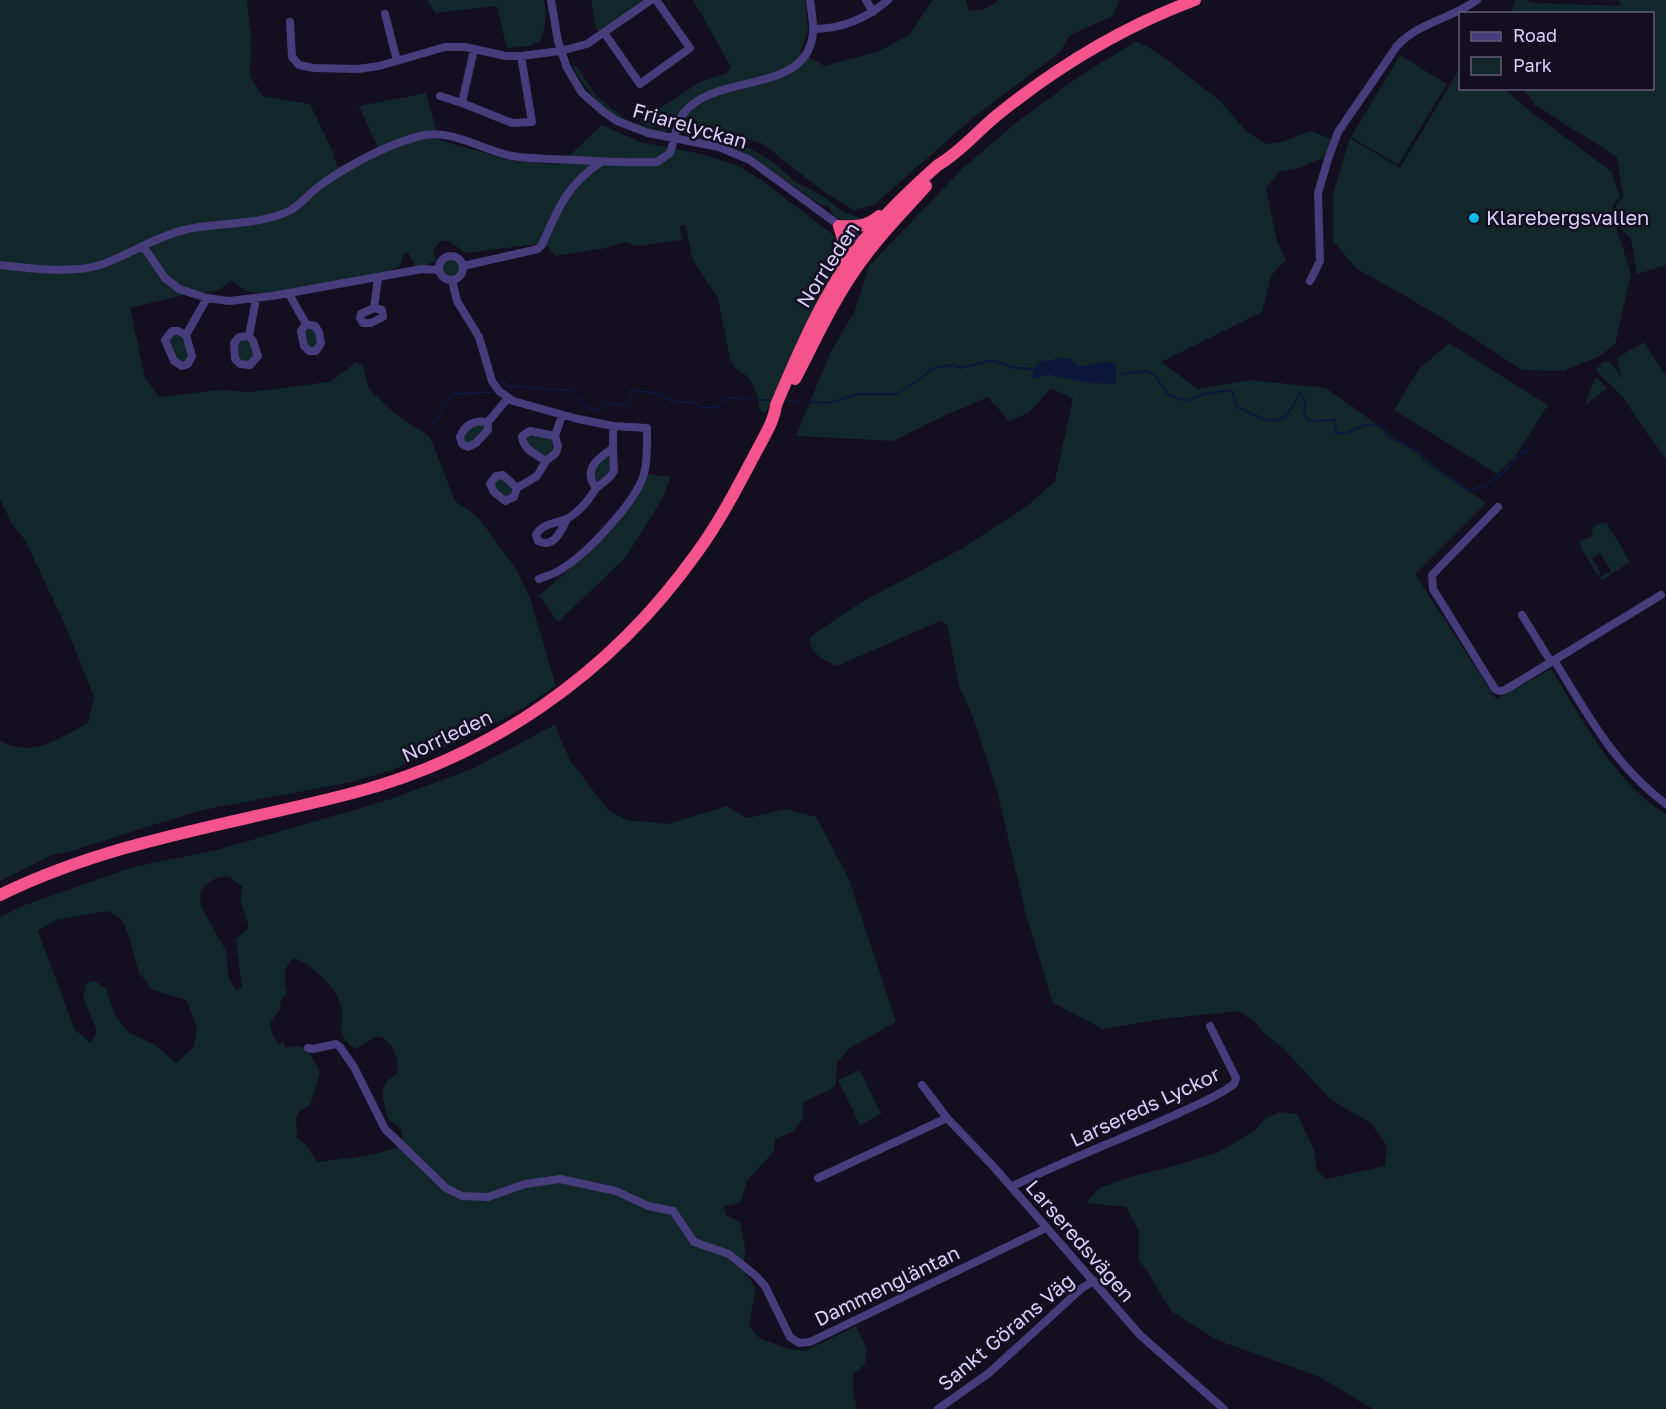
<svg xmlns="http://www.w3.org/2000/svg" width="1666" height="1409" font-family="'Golos Text',sans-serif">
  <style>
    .green { fill: #122729; fill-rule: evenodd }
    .water { fill: #0c173b }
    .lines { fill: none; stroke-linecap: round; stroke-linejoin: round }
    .stream { stroke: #0c173b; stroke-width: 2 }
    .minor { stroke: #473c7c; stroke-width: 8 }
    .highway { stroke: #f4538c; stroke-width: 12 }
    .poi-dot { fill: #0fb8e9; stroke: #130e20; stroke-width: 2 }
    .labels { text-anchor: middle; stroke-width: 5; stroke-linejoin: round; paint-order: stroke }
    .street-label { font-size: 20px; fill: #dbd0fc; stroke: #130e20 }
    .poi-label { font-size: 20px; fill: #dbd0fc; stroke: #130e20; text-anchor: start }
  </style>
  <rect width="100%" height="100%" fill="#130e20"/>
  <path class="green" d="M 0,0 L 247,0 L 251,34 L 250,76 L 262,96 L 310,104 L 333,152 L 337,167 L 379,150 L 359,106 L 426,93 L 439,140 L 514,161 L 559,165 L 602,125 L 640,142 L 701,154 L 737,165 L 760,179 L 832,234 L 843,247 L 844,260 L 798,342 L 765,414 L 759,410 L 759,400 L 753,385 L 746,375 L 735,368 L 730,359 L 718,298 L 693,260 L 685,225 L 680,226 L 682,240 L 637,246 L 625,242 L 605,248 L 555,256 L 545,243 L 466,253 L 449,241 L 440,241 L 433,251 L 436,261 C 429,263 423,267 415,267 L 408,252 L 403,255 L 400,266 L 386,272 L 270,295 L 245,291 L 231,280 L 219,290 L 183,295 L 130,308 L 145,378 L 159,397 L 220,390 L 250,392 L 330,382 L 356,362 L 363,366 L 369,389 L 393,412 L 430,437 L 455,501 L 477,516 L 516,569 L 530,598 L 556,686 L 518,711 L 477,733 L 392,770 L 352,782 L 207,809 L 156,824 L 72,851 L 52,855 L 0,881 L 0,741 C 35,758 57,739 88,723 L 94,697 L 67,629 L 26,542 L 11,522 L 0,499 Z
    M 427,0 L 544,0 C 547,15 546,27 540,41 L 530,46 L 507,48 L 497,6 L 435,13 Z
    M 591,0 L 648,0 L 601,33 L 596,29 Z
    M 693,0 L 805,0 L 808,31 L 800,51 L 824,66 L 877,52 L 909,35 L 933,0 L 966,0 L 969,10 C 978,12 992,7 998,0 L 1119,0 L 1113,16 L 1070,35 L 1059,53 L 975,116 L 874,205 L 854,210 L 824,192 L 763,144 L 721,131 L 662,121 L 655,128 L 641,123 L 641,118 L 667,104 L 700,82 L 727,73 L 731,67 Z
    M 1515,0 L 1524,0 L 1535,3 L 1621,6 L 1619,0 L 1666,0 L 1666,265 L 1637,274 L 1631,238 L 1622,230 L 1616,205 L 1623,197 L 1617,157 L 1535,105 L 1525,91 L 1521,89 L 1652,88 L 1652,14 L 1511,13 Z
    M 1136,41 L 1157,52 L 1219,100 L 1247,132 L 1267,144 L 1281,142 L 1311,131 L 1331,139 L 1323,158 L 1299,168 L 1279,172 L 1266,188 L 1277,241 L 1286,260 L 1271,276 L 1262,312 L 1161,362 L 1198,389 L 1249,380 L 1326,388 L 1486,503 L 1415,574 L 1496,699 L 1551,669 C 1582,718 1615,784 1666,814 L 1666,1409 L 1373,1409 L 1320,1377 L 1217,1340 L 1172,1312 L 1147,1271 L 1139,1261 L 1139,1231 L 1126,1207 L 1086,1203 L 1099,1188 L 1130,1177 L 1174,1166 L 1219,1152 L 1255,1130 L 1266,1118 L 1280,1112 L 1297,1114 L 1314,1150 L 1317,1170 L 1326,1179 L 1385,1166 L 1387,1146 L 1372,1124 L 1330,1099 L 1283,1048 L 1262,1032 L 1255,1022 L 1239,1011 L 1170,1018 L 1103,1029 L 1053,1003 L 1025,911 L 997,790 L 973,717 L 959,686 L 947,625 L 940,621 L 837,666 C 823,660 809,653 810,637 L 858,604 L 961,549 L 1027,506 L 1055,481 L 1073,399 L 1051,388 L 1030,412 L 1009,421 L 988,397 L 937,419 L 893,441 L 796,436 L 831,351 L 854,313 L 869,266 L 964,167 L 1017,122 L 1077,78 Z
    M 1400,55 L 1447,84 L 1398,165 L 1351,137 Z
    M 576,65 L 597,97 L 627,120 L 658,130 L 672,125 L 671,129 C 663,134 656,131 648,129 C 612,122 589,96 572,66 Z
    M 1460,68 L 1460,88 L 1504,89 L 1535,115 L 1611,171 L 1620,196 L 1613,205 L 1617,230 L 1631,274 L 1615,344 L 1598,357 L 1563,371 L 1522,370 L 1436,314 L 1356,268 L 1333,241 L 1333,193 L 1350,138 L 1400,168 Z
    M 681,127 L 747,147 L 773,162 L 794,181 L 824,197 L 843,212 L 867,220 L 865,222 C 849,221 834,222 828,206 L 821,205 L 807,196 L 750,155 L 723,144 L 685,135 L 680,128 Z
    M442 268a9 9 0 1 1 18 0a9 9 0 1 1-18 0Z
    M 308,326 L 315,328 L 319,342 L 316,348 L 307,348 L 303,334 Z
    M 173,333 L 186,338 L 190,358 L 183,364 L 179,362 L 167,339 Z
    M 248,338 L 256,351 L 252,362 L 239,362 L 235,345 L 238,340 Z
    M 1644,342 L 1666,376 L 1666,459 L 1631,410 C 1627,396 1605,383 1596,369 L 1604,361 L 1610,362 L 1622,378 L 1617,358 Z
    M 1449,343 L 1548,405 L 1514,458 L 1497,474 L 1394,410 L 1419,369 Z
    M 1597,377 L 1607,389 L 1585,405 L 1595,378 Z
    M 481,423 L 487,426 L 480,437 L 467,445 L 462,439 L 468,428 Z
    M 525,434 L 554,437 L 556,448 L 547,459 L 525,445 Z
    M 611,452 L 613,471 L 600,482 L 597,482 L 592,473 L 594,467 Z
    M 647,474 L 671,477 L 662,499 L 626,557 L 558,622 L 539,596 C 575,564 631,519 647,474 Z
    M 503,478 L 514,489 L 508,499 L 496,492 L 493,481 Z
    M 1602,522 L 1607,523 L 1630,562 L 1602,580 L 1599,578 L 1611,571 L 1600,553 L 1592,558 L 1601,574 L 1598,576 L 1579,544 L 1582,540 L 1592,536 L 1593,527 Z
    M 556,724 L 557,732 L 570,760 L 608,810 L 627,820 L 668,824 L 727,806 L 746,818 L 786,809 L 816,817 L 849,879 L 896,1022 L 850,1048 L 837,1063 L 836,1086 C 825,1094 814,1095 803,1103 L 803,1119 L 794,1131 L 775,1139 L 774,1151 L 747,1181 L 741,1201 L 733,1205 L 723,1206 L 726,1215 L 740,1222 L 745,1247 L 744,1271 L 756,1288 L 749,1325 L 759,1338 L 789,1349 L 805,1351 L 856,1326 L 867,1349 L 865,1364 L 853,1375 L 853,1393 L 857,1409 L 0,1409 L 0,917 L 22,906 L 133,867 L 216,850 L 385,801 L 474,768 ZM 228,876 L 243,887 L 240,899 L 249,927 L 236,939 L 242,987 L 236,990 L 229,979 L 226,951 L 201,906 L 200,892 C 208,881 215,877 228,876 ZM 108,911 L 121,919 L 129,936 L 139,973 L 153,990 L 186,1000 L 197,1026 L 194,1047 L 176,1063 L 154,1044 L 129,1033 L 115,1015 L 106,989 L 96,981 L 87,982 L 83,997 L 97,1031 L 91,1043 L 75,1030 L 38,931 L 56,920 ZM 294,958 C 310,963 335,986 340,1003 C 347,1021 332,1033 355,1049 L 378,1036 C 394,1042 398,1057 398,1072 L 387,1081 L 383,1090 L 383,1100 L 388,1119 L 401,1129 L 403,1144 C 377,1157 346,1158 317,1162 L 305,1143 L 297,1138 L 296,1118 L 299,1112 L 310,1105 L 320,1073 L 310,1053 L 300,1046 L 286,1048 L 283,1041 L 279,1044 L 273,1036 L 270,1023 L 281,1007 L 280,1001 L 287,994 C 285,980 281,968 294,958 Z
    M 860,1070 L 881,1114 L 860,1125 L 838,1080 Z"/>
  <path class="water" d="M 1061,358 L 1071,359 L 1075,364 L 1084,367 C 1096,363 1104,358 1116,364 L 1116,384 L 1089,383 L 1049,375 L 1031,379 L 1038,362 Z"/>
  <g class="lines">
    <path class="stream" d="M 1123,374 L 1144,371 L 1155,375 L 1168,395 L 1186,401 L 1204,394 L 1232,390 L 1237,407 C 1269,422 1283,433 1300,392 L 1305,400 L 1304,415 L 1310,421 L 1335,420 L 1336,433 L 1346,433 L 1365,425 L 1384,426 L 1386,435 L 1421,453 L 1424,461 L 1468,490 L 1487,486 L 1493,479 L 1501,475 L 1522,452 L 1532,449
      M 501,381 L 511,388 L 519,386 L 551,390 L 571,389 L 588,408 L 598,410 L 604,404 L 627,405 L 632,390 L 655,393 L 675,402 L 696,403 L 703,408 L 717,407 L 728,397 L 749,399
      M 759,400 L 773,400
      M 789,401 L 799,402
      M 809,402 L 829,403 L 859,394 L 896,394 L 916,382 L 933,368 L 952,365 L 962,368 L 992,360 L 1015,368 L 1036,369
      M 432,427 L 452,394 L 491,392"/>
    <path class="minor" d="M 551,0 L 558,41 L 567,68 L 582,93 L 604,112 L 617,121 L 648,133 L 719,147 L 750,160 L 866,245
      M 866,0 L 873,12
      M 385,14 L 397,61
      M 290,22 L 292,57 L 299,65 L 314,68 L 358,69 L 379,66 L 445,47 L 465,47 L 506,56 L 521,56 L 560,51 L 587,44 L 651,0
      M 813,29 C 842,29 866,19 888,0
      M 605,34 L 640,84 L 690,48 L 656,0
      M 474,49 L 462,103 L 512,123 L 532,122 L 521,56
      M 440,96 L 462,103
      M 143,246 L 165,278 L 179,289 L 207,298 L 229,301 L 272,296 L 422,269 L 439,270
      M439 268a12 12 0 1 1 24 0a12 12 0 1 1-24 0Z
      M 0,265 C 30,268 71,274 100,265 C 128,256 154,237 184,230 C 217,222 260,226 291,210 C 303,203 311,191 322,184 C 349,165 388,144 420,136 C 452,128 481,150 512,156 C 539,160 566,159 593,161 C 615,162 636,163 657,162 L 670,153 C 675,140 675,125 683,114 C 715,71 807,96 813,33 C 814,22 811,10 810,0
      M 463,266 L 538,249 L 542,245 C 558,208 567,185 601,162
      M 452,280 L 457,301 L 479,337 L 492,381 L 499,391 L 513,401 L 578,419 L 613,426 L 647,428 C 647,443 648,459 644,474 C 636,502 586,555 560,570 C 554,574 546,576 539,579
      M 1310,281 L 1320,261 L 1318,193 L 1329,156 L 1338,132 L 1397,46 C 1419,22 1451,19 1477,0
      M 289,294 L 306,324 L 301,331 L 304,346 L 309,351 L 316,351 L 321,343 L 319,332 L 315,326 L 306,324
      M 374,308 L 382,310 L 383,317 L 371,323 L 363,323 L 360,318 L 361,314 L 374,308 L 378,278
      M 186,335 L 178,331 L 172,331 L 165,340 L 174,361 L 182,366 L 188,364 L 192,356 L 186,335 L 207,298
      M 249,336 L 253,341 L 258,356 L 250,365 L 240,364 L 235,359 L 234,343 L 239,337 L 249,336 L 256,299
      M 488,422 L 488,430 L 476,443 L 468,447 L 462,444 L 460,437 C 465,424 475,420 488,422 L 508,398
      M 546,461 C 536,454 523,450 522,436 L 530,431 L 555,436
      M 517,488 L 514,497 L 505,501 L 494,492 L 490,484 L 496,476 L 503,475 L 517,488 L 537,476 L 546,461 L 556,453 L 558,446 L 555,436 L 562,415
      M 596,488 L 609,478 L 614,471 L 613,448
      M 1498,507 L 1432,575 L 1433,589 L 1495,689 C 1501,693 1504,690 1510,687 L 1661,595
      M 567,519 C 561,531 554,549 538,541 L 536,535 C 542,522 559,524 570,517 C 582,509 589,500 596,488 C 582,470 598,458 613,448 L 613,426
      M 1522,615 L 1551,662
      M 1554,660 C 1588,715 1614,765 1666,804
      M 308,1048 L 313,1049 L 336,1044 L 340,1047 L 354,1067 L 385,1129 L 446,1188 L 462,1196 L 488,1197 L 525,1184 L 560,1179 L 616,1191 L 648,1206 L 673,1211 L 694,1242 L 729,1254 L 756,1276 L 765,1286 L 790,1337 L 799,1343 L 810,1342 L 1046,1228
      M 922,1085 L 947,1118 L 993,1166 L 1140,1335 L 1224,1409
      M 818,1178 L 947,1118
      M 1011,1187 C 1065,1160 1122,1139 1177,1114 C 1196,1105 1217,1097 1234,1084 L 1236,1078 L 1210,1026
      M 938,1409 L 989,1373 L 1082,1288 L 1094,1281"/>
    <path class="highway" d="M 847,264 L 847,252 L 839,226 C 856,227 866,227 879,216
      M 795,379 C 816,339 835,296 863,259 C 881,233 905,210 926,186
      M 0,895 C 113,840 229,825 349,794 C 490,758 611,673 696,554 C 719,523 737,488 755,454 C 763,438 774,422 776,405 C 800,349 824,292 861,244 C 883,215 911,189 938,165 C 961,152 980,128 1001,112 C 1060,65 1125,26 1195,0"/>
  </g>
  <circle class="poi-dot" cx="1474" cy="218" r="6"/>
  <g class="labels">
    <g class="street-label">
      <text transform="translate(690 126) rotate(16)" y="7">Friarelyckan</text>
      <text transform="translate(828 265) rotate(-57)" y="7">Norrleden</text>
      <text transform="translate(447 736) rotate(-25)" y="7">Norrleden</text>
      <text transform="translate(1145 1107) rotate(-25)" y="7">Larsereds Lyckor</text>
      <text transform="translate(1080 1241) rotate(49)" y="7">Larseredsvägen</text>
      <text transform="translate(887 1286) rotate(-26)" y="7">Dammengläntan</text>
      <text transform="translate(1006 1332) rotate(-40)" y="7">Sankt Görans Väg</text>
    </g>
    <g class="poi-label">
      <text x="1486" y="225">Klarebergsvallen</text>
    </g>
  </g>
  <rect x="1459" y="12" width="195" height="78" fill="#130e20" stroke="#635c78" stroke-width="1.5"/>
  <rect x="1471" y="32" width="30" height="9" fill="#473c7c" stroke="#635c78" stroke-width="1.5"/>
  <text x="1513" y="42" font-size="18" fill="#dbd0fc">Road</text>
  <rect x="1471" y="57" width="30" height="18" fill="#122729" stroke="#635c78" stroke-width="1.5"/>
  <text x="1513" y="72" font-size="18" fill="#dbd0fc">Park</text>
</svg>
